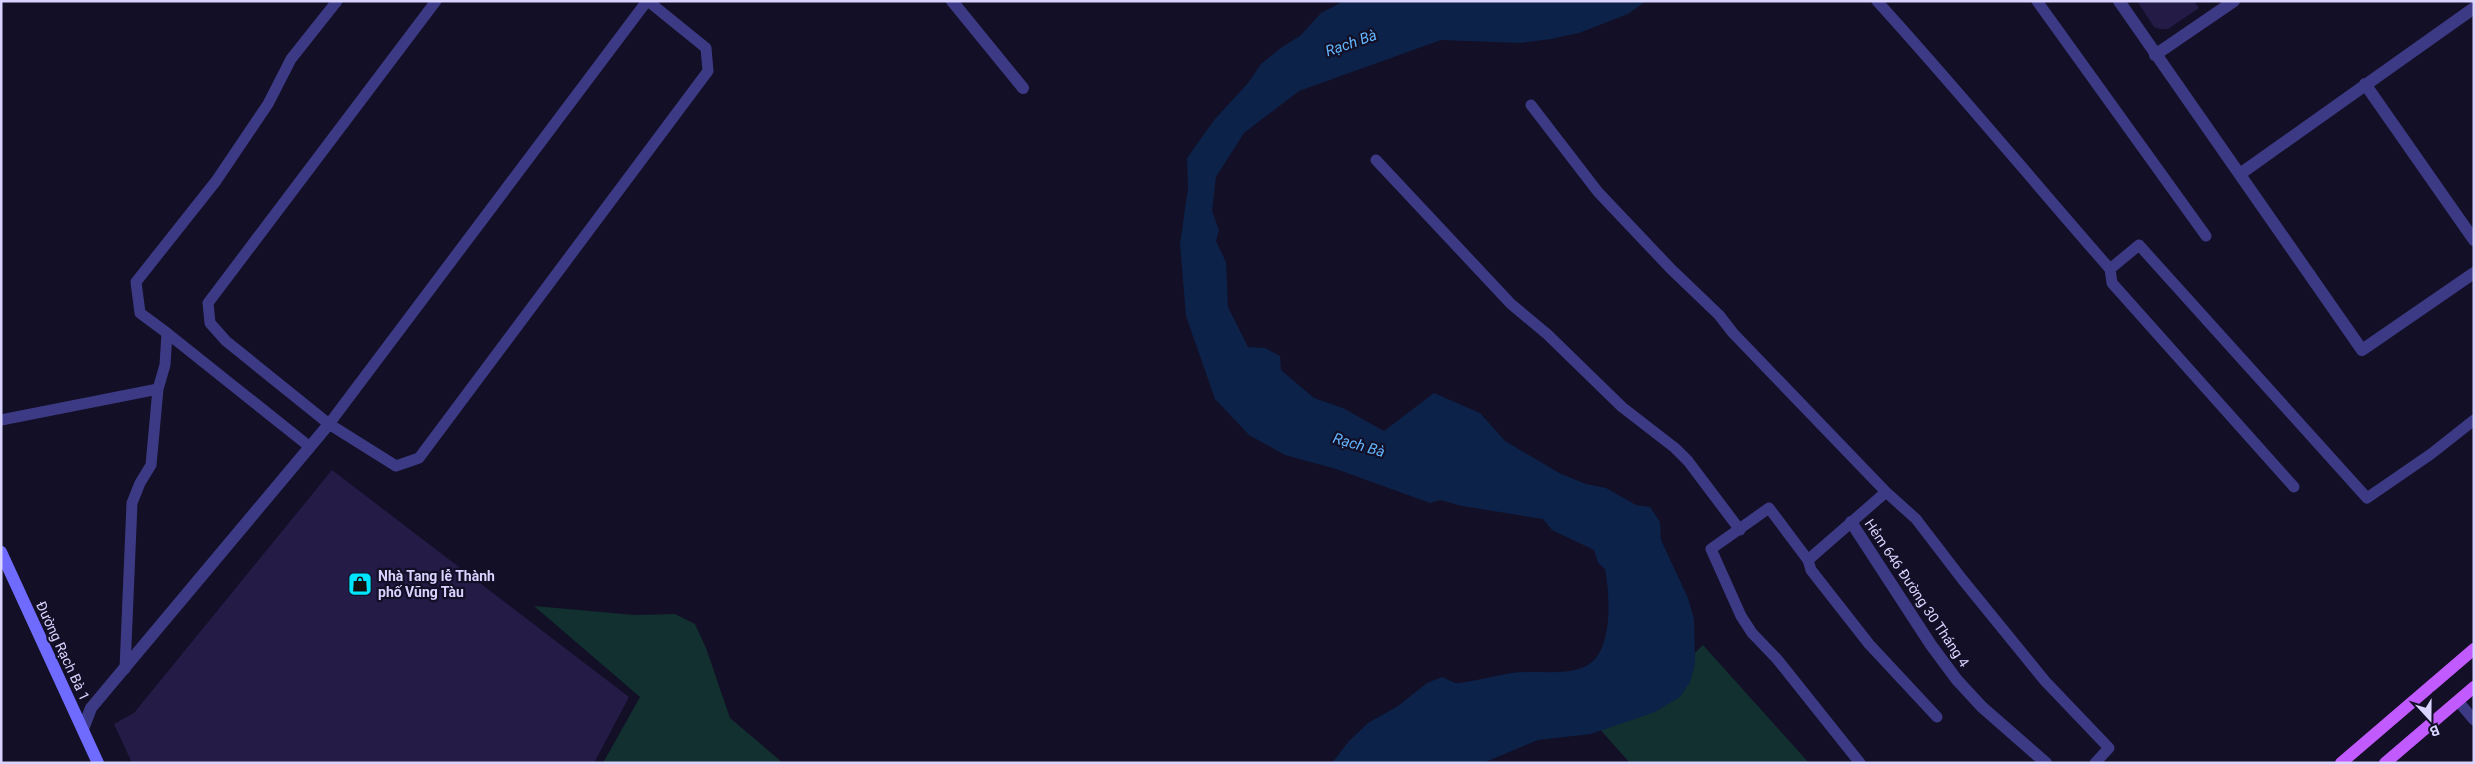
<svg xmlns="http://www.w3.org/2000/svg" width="2475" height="764" font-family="Roboto,sans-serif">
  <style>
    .green { fill: #12302f }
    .water { fill: #0c2248 }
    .building { fill: #241b47 }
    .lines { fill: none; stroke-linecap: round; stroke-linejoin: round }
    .lane { stroke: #3d3a85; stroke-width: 11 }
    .street { stroke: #3d3a85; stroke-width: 12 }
    .secondary { stroke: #6f6bff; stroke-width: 12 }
    .primary { stroke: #c25bff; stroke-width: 12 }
    .labels { text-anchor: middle; stroke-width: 4.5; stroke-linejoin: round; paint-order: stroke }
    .poi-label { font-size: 14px; font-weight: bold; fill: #d9d4ff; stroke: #130f26; text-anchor: start }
    .street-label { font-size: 14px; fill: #d9d4ff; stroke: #130f26 }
    .water-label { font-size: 15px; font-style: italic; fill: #62b6ff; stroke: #130f26 }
  </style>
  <rect width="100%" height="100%" fill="#130f26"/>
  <path class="green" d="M 534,606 L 635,615 L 675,614 L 695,624 L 706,648 L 730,718 L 783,763 L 603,763 L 640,697 Z
    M 1703,645 L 1809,763 L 1630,763 L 1589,717 L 1671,676 Z"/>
  <path class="water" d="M 1646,1 L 1628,14 L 1579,33 L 1551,39 L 1520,43 L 1441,40 L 1299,91 L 1244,133 L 1216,177 L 1212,211 L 1219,230 L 1216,241 L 1226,262 L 1228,307 L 1248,347 L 1265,348 L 1280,356 L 1281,370 L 1314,398 L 1343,408 L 1384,431 L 1434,393 L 1480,413 L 1505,441 L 1561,474 L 1586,484 L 1606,488 L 1636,505 L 1650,507 L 1660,522 L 1661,540 L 1688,598 L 1694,619 L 1695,664 L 1690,682 L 1680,697 L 1655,712 L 1591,734 L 1538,740 L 1483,763 L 1332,763 L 1349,741 L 1368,723 L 1398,706 L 1427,683 L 1442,677 C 1447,679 1452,682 1456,683 C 1460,684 1504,674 1512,673 C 1536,670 1562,676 1584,667 C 1614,655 1610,595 1605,569 L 1598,563 L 1594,550 L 1552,530 L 1543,519 L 1462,506 L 1440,500 L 1430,503 L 1336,469 L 1285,455 L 1249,435 L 1215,399 L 1186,316 L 1180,244 L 1188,188 L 1187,158 L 1215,119 L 1248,83 L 1261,64 L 1282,47 L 1300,36 L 1321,13 L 1342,2 Z"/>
  <path class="building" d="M 2137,1 L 2194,1 L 2199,8 L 2168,29 L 2160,29 L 2154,27 Z
    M 332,470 L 629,697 L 594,763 L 132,763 L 114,724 L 134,713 Z"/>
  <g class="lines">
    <path class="lane" d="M 436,1 L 208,303 L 210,323 L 226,341 L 329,424 L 396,466 L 419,458 L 708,71 L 706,48 L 648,1
      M 1877,1 C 1957,89 2032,180 2110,269
      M 2037,1 L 2206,236
      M 1531,105 L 1598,192 L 1671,269 L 1719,315 L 1733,333 L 1886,492 L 1916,519 L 1962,579 L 2045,681 L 2109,748 L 2095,763
      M 1376,160 L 1511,304 L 1547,334 L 1622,407 L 1675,448 L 1688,461 L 1740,530
      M 167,333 L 310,447
      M 1,420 L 158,389
      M 329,424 L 647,1
      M 2294,487 L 2112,283 L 2110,269 L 2139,245 L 2367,498 L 2431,454 L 2474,420
      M 1808,560 L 1886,492
      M 125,669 L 132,503 L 140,483 L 151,465 L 158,389 L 165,365 L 167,333 L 140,313 L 136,282 L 216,181 L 268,104 L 291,59 L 337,1
      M 2458,701 L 2474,720
      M 1860,763 L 1777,659 L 1752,633 L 1741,616 L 1711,549 L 1769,508 L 1808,560 L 1811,570 L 1869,644 L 1937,717"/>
    <path class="street" d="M 952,1 L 1023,88
      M 2119,1 L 2362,350 L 2474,273
      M 2155,55 L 2234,1
      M 2365,84 L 2474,240
      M 2240,174 L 2474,8
      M 1851,522 L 1931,645 L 1957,680 L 1982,707 L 2046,763
      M 83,729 L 91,708 L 329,424"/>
    <path class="secondary" d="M 1,552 L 98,763"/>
    <path class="primary" d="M 2341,763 L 2474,649
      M 2385,763 L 2474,687"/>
  </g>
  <defs>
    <g id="shop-square" transform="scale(1.25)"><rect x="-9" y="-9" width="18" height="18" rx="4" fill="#00e5ff" stroke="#130f26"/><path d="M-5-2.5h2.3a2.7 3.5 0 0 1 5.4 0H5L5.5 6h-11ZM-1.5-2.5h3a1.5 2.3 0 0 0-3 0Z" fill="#111"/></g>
  </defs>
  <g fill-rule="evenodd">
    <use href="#shop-square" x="360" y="584"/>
  </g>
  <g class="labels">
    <g class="poi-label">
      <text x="378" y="581">Nhà Tang lễ Thành<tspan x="378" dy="16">phố Vũng Tàu</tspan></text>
    </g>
    <g class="street-label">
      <text transform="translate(1917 593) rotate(56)" y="5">Hẻm 646 Đường 30 Tháng 4</text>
      <text transform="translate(63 651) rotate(65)" y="5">Đường Rạch Bà 1</text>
    </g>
    <g class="water-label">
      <text transform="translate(1351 43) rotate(-19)" y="5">Rạch Bà</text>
      <text transform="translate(1359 445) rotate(16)" y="5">Rạch Bà</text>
    </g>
  </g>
  <rect width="2475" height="764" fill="none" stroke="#d9d4ff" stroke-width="5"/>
  <g transform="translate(2430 719) rotate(159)" stroke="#130f26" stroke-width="4" paint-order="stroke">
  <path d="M0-4L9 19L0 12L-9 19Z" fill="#d9d4ff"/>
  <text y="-8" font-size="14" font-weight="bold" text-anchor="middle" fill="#d9d4ff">B</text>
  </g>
</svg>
